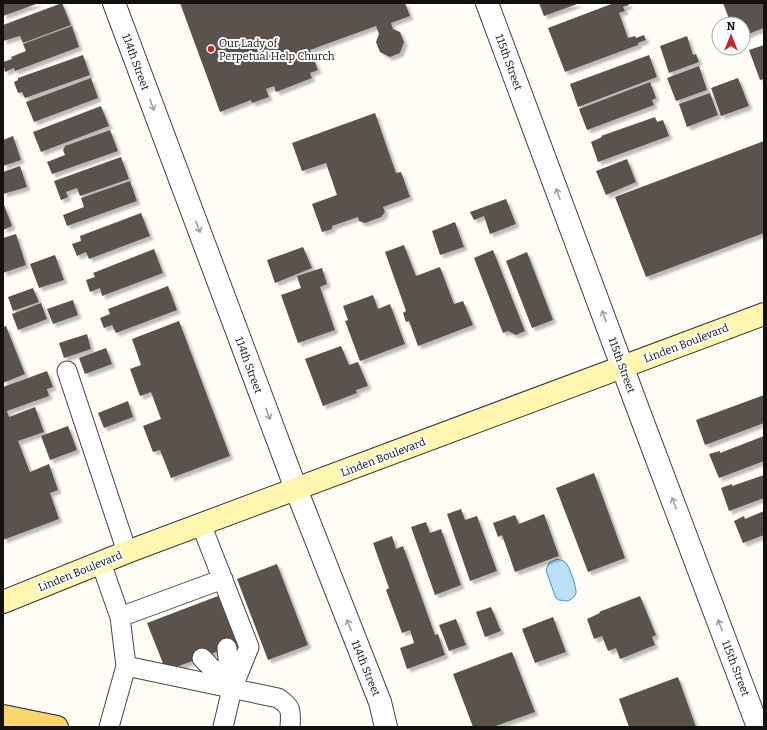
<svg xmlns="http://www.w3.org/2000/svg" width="767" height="730" font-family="Bitter,serif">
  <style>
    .water { fill: #b9e0f7; stroke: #3f96cf }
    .building { fill: #5a524d; filter: url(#shadow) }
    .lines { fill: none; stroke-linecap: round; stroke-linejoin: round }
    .lane-casing { stroke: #444; stroke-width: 21 }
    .street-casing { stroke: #444; stroke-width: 24 }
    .secondary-casing { stroke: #333; stroke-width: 24 }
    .primary-casing { stroke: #222; stroke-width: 24 }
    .lane { stroke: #fff; stroke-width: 19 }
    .street { stroke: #fff; stroke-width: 22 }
    .secondary { stroke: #fff6b0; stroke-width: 22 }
    .primary { stroke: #f9d66b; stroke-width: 22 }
    .oneway { stroke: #a0a0a0 }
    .poi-dot { fill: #c4262e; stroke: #fff; stroke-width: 1.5 }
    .labels { text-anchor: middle; stroke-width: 4; stroke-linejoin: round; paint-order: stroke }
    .poi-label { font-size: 11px; fill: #111; stroke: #fff; text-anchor: start }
    .street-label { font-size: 11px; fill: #111; stroke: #fff }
  </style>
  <defs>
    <filter id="shadow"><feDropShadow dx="3.5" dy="3.5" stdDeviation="1" flood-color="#0004"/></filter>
  </defs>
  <rect width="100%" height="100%" fill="#fffdf5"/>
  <path class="water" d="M 557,559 C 560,560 563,560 566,563 C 569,566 577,588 576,593 C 575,597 571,600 567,601 L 559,600 L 556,598 L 554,593 L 546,570 L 549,563 Z"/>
  <path class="building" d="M 3,3 L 39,3 L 3,16 Z
    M 62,3 L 71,25 L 23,43 L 20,36 L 3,41 L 3,25 Z
    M 180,3 L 405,3 L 410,16 L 391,23 L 393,29 L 400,32 L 404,42 L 400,53 L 390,57 L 380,52 L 376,42 L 379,34 L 376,26 L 310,50 L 318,70 L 310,73 L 312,78 L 276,92 L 274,86 L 266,89 L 269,97 L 252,103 L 251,100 L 220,112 Z
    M 539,3 L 580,3 L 544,16 Z
    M 614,3 L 628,3 L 629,5 L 623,7 L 625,11 L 619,13 L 628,38 L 635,36 L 636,38 L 644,35 L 646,40 L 638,43 L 638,45 L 565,72 L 548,28 Z
    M 723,3 L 764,3 L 764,28 L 743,36 L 743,24 L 731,24 Z
    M 72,26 L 79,47 L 15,71 L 14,68 L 5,72 L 3,62 L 12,59 L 11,57 L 26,51 L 23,44 Z
    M 687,36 L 693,55 L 696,54 L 699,62 L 669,73 L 660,46 Z
    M 764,45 L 764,79 L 760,80 L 749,50 Z
    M 83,55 L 90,75 L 25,98 L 22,92 L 18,93 L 14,82 L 18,80 L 18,78 Z
    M 649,55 L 657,77 L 578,107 L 570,84 Z
    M 699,66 L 707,90 L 676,101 L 667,78 Z
    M 91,78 L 98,98 L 34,122 L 26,102 Z
    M 738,78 L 749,106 L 721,116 L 711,88 Z
    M 650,82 L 656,98 L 652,100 L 654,105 L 587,130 L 579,109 Z
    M 710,93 L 718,115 L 687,127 L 679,104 Z
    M 101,106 L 109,126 L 41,152 L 33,132 Z
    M 375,113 L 396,173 L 401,172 L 410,197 L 383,207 L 385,212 L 381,217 L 365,223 L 359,221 L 358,217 L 332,226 L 332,229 L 322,232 L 312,204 L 337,195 L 326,163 L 302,171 L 292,143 Z
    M 655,117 L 657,122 L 663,120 L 669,136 L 598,162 L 591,142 L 602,137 L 601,136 Z
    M 110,130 L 118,151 L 52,174 L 47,162 L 65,155 L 63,150 L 65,146 Z
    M 13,136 L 21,160 L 3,166 L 3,140 Z
    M 764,141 L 764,233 L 646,277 L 615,197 Z
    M 121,157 L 129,179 L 80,196 L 77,188 L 66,192 L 68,197 L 61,200 L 54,181 Z
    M 627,159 L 636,182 L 606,195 L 596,171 Z
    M 20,166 L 27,187 L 3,194 L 3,172 Z
    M 130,181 L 137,201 L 67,226 L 63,215 L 84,207 L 81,198 Z
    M 506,199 L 516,224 L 490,234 L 484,216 L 474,220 L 470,212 Z
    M 3,202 L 12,226 L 3,230 Z
    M 141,213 L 150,236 L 89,259 L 86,252 L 77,256 L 72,244 L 81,241 L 80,236 Z
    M 455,222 L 464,247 L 440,255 L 432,231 Z
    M 16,234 L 26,265 L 3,273 L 3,238 Z
    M 404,245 L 416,276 L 440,267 L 454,304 L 463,301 L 473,325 L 418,346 L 409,321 L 406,322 L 403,313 L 406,311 L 385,252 Z
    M 303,247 L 312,268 L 275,283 L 267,260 Z
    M 154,249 L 163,273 L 102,296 L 100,288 L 90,292 L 86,280 L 95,277 L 93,273 Z
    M 493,250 L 525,331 L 516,335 L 508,331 L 503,333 L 474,258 Z
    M 527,252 L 553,320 L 532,328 L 506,261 Z
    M 55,255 L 64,280 L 39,288 L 30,264 Z
    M 322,268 L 327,284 L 320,287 L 335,330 L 298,343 L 281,295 L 301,288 L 297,276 Z
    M 168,286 L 177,310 L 116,333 L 112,325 L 104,328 L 100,318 L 110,314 L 108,309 Z
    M 33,288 L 39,302 L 13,311 L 8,297 Z
    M 373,295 L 378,309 L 390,304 L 405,344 L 360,361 L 345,321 L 348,320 L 343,306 Z
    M 73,300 L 78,315 L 53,324 L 47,309 Z
    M 41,303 L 47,319 L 18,330 L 12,314 Z
    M 179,321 L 230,456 L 171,478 L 160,450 L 153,452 L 143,426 L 161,419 L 151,392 L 140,396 L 130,369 L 141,365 L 132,339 Z
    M 6,326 L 25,374 L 3,383 L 3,327 Z
    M 87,334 L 91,349 L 64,358 L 59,343 Z
    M 341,346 L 349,365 L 358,362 L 368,386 L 356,390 L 357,393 L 323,406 L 305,359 Z
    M 106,348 L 112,364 L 85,374 L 79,358 Z
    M 47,371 L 53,387 L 47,389 L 49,396 L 7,411 L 9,417 L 35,407 L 44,432 L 18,441 L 30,472 L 49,464 L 58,490 L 50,493 L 59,519 L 3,540 L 3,387 Z
    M 764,395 L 764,423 L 705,445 L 696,420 Z
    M 128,401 L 133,417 L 104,428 L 98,413 Z
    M 68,426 L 77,450 L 50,460 L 41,436 Z
    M 764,436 L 764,461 L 719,478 L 709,454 L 720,451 L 720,453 Z
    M 594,473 L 625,558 L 588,572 L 556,488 Z
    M 764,475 L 764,498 L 729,511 L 721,488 L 732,484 L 732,486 Z
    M 461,509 L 465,520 L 477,516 L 497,571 L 470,581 L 447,514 Z
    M 764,511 L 764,535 L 743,543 L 734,521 L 744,516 L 745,519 Z
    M 544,514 L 559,556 L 515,572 L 502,535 L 498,537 L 493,523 L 515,515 L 519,524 Z
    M 426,522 L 430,533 L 441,529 L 461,585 L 435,595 L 411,527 Z
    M 392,536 L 396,549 L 403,546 L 435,635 L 438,634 L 445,655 L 407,669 L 400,648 L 414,643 L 410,630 L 402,633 L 386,590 L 389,588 L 373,543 Z
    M 277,564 L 308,645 L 268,660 L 237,579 Z
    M 218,596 L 237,644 L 166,671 L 147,623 Z
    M 640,596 L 656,635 L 652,637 L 655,645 L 620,659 L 616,648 L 608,651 L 602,636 L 594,639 L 587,619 L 600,613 L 599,612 Z
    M 491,607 L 501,631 L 485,637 L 476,612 Z
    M 553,617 L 566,652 L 535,663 L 522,629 Z
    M 456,619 L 466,645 L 449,651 L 439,625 Z
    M 512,652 L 535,712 L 493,727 L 473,727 L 453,674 Z
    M 678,677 L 696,727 L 629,727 L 619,699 Z"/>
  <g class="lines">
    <g class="lane-casing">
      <path id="lane" d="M 67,371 L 127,552
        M 201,524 L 249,647 L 232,689 L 223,727
        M 101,563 L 120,617 L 126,666
        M 120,617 L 223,579
        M 227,648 L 231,687
        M 202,658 L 232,689
        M 109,727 L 126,666 L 278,698 C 292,707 291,711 290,727"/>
    </g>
    <g class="street-casing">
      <path id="street" d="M 114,3 L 296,489 L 380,702 L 386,727
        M 487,3 L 638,409 L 758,727"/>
    </g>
    <g class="secondary-casing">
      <path id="secondary" d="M 3,602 L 127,552 L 764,314"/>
    </g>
    <g class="primary-casing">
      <path id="primary" d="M 3,716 L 57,727"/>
    </g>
    <use href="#lane" class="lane"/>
    <use href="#street" class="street"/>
    <use href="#secondary" class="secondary"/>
    <use href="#primary" class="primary"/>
  </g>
  <defs><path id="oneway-shaft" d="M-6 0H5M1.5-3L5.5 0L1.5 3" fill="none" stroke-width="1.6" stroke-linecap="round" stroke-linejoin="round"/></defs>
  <g class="oneway">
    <use href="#oneway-shaft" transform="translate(152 105) rotate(70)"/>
    <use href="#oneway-shaft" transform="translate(558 194) rotate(-110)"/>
    <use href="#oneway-shaft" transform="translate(198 227) rotate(70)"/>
    <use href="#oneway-shaft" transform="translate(604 316) rotate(-110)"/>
    <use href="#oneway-shaft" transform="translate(268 414) rotate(70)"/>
    <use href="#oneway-shaft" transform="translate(674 503) rotate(-111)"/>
    <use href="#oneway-shaft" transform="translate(349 625) rotate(-112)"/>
    <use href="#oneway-shaft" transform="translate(720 625) rotate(-111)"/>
  </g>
  <circle class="poi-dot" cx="211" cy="49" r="4"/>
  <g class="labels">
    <g class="poi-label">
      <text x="219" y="47">Our Lady of<tspan x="219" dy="13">Perpetual Help Church</tspan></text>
    </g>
    <g class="street-label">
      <text transform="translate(136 62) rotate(70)" y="4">114th Street</text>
      <text transform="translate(509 62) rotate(70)" y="4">115th Street</text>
      <text transform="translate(686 343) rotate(-21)" y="4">Linden Boulevard</text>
      <text transform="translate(249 365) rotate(70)" y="4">114th Street</text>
      <text transform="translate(622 365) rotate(70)" y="4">115th Street</text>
      <text transform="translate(383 457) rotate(-21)" y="4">Linden Boulevard</text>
      <text transform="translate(80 571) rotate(-22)" y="4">Linden Boulevard</text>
      <text transform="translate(366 668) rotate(68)" y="4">114th Street</text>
      <text transform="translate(736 668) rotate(69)" y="4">115th Street</text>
    </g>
  </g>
  <rect width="767" height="730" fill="none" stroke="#111111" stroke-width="8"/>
  <g transform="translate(731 36)"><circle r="19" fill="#ffffff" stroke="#a0a0a0"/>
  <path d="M0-3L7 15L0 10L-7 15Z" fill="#c4262e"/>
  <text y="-6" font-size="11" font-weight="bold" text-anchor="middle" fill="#111111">N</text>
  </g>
</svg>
